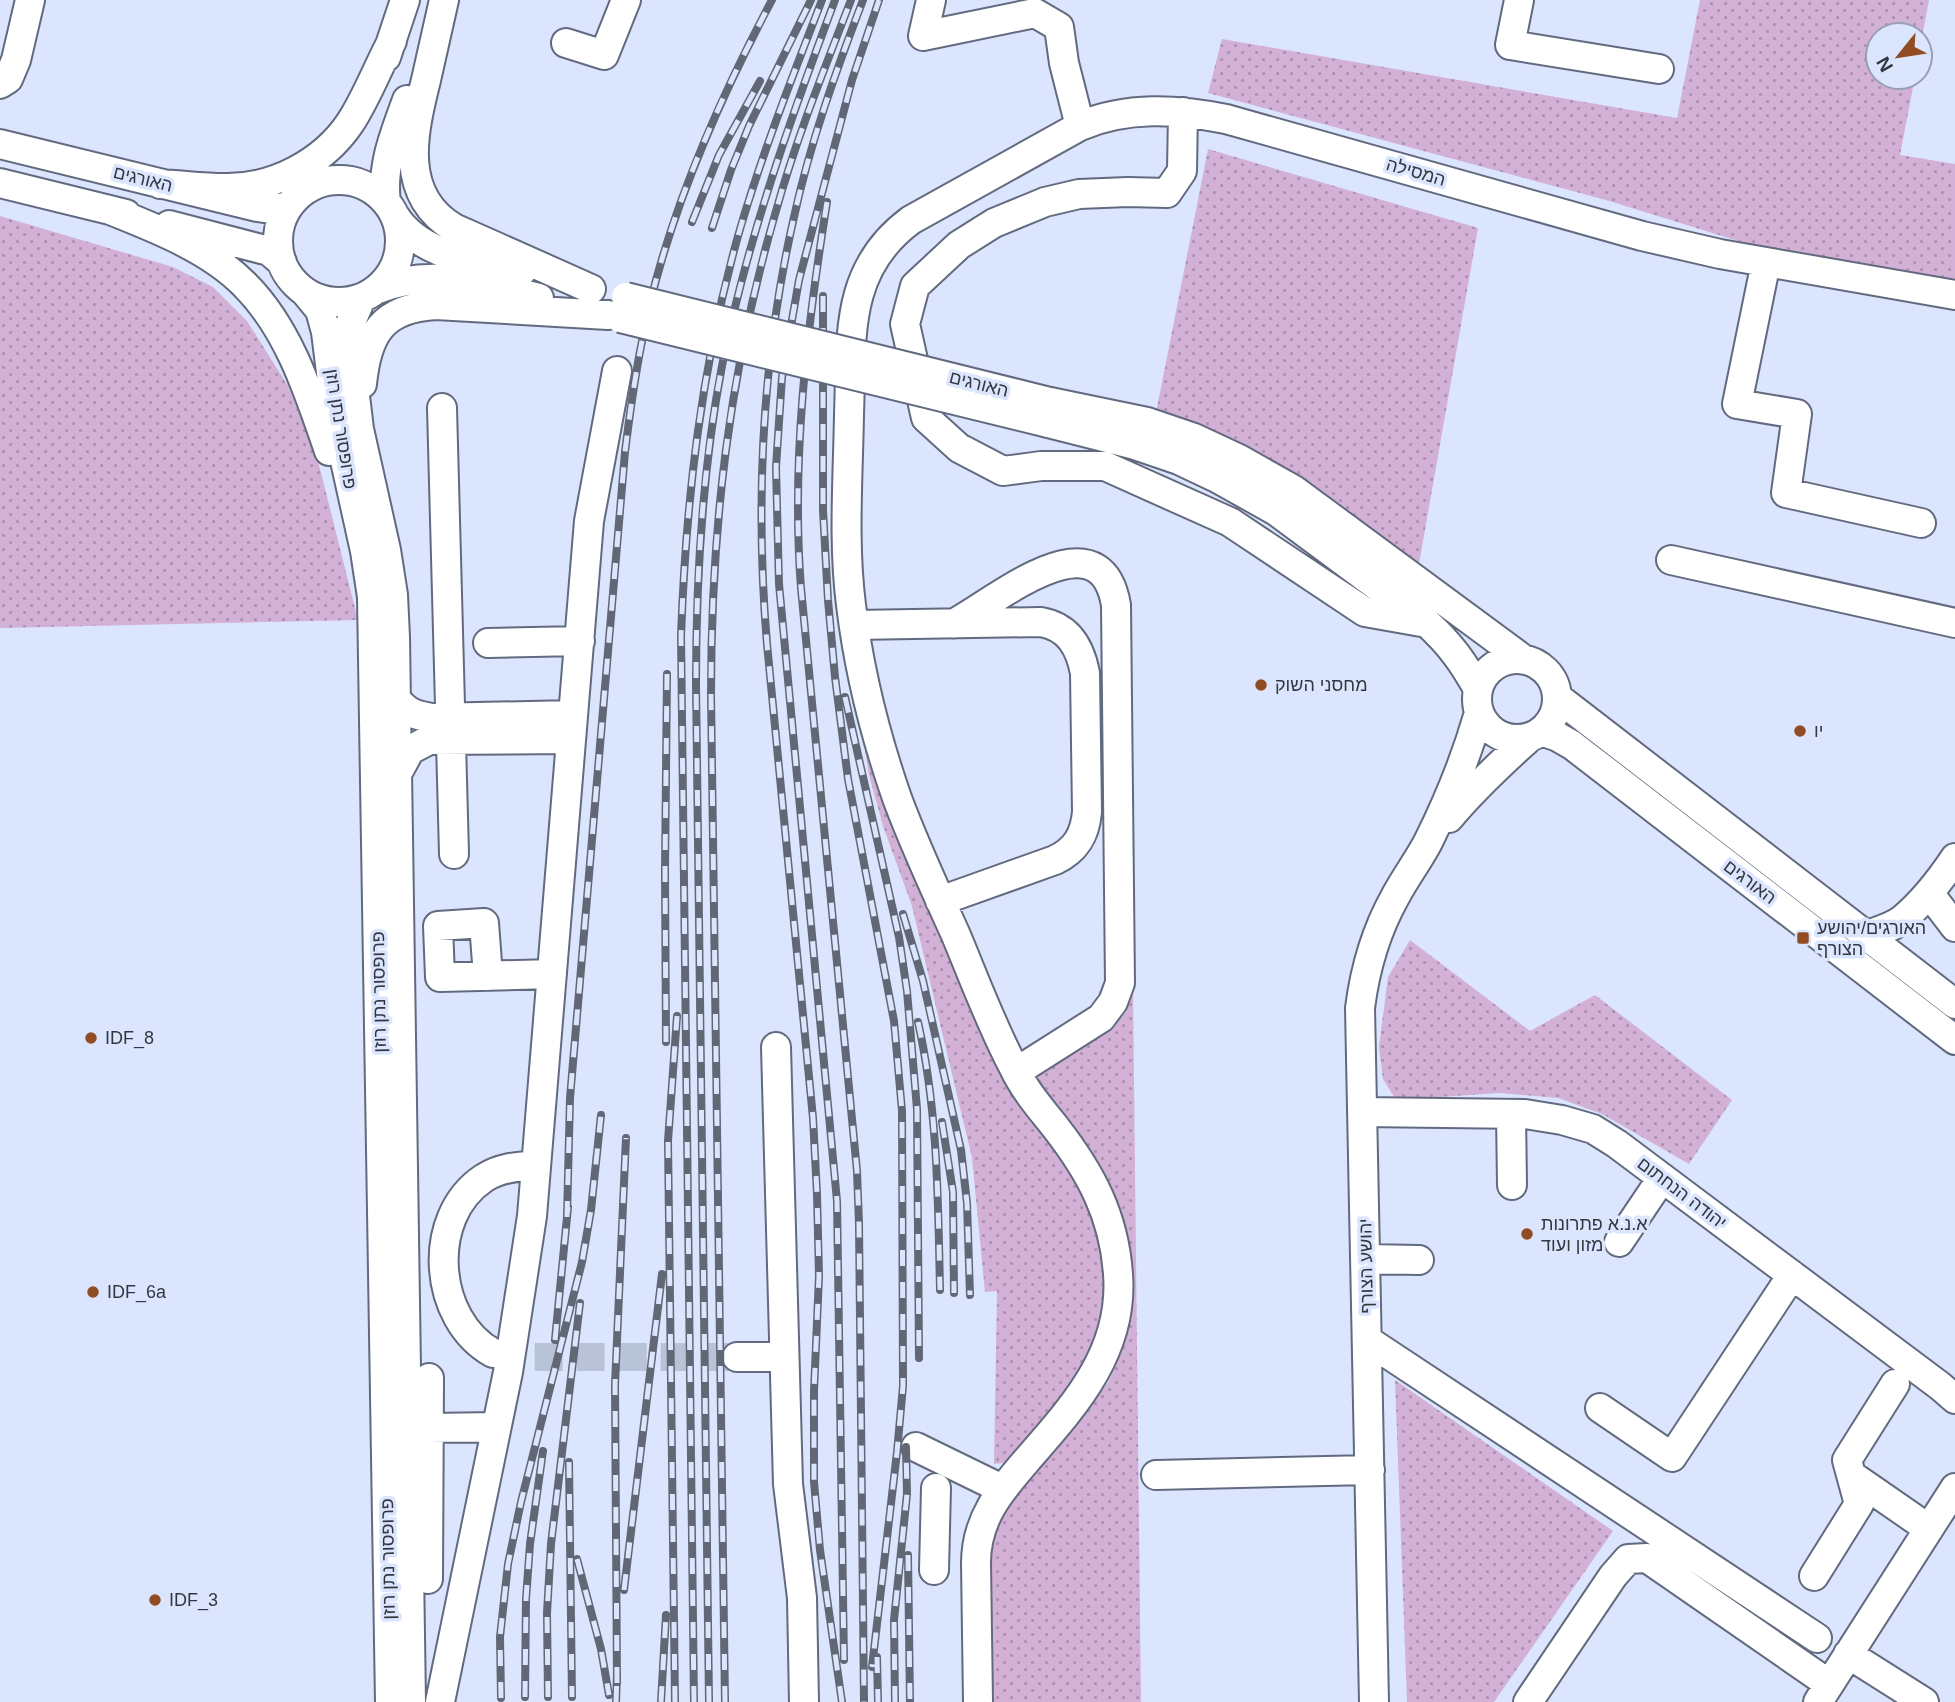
<svg xmlns="http://www.w3.org/2000/svg" width="1955" height="1702" font-family="Helvetica,Heebo,sans-serif">
  <style>
    .grass { fill: url(#grass-dots) }
    .lines { fill: none; stroke-linecap: round; stroke-linejoin: round }
    .minor-tunnel { stroke: #b9c3d8; stroke-width: 28; stroke-dasharray: 28 14; stroke-linecap: butt }
    .minor-casing { stroke: #616a7e; stroke-width: 32 }
    .minor { stroke: #fff; stroke-width: 28 }
    .rail-casing { stroke: #616774; stroke-width: 8 }
    .rail { stroke: #dbe6fe; stroke-width: 5; stroke-dasharray: 16; stroke-linecap: butt }
    .minor-bridge-casing { stroke: #616a7e; stroke-width: 32; stroke-linecap: butt }
    .minor-bridge { stroke: #fff; stroke-width: 28 }
    .poi-dot { fill: #924c24; stroke: #dbe6fe; stroke-width: 2.5 }
    .labels { text-anchor: middle; stroke-width: 7; stroke-linejoin: round; paint-order: stroke }
    .street-label { font-size: 18px; fill: #333740; stroke: #dbe6fe }
    .poi-label { font-size: 18px; fill: #333740; stroke: #dbe6fe; text-anchor: start }
  </style>
  <defs>
    <pattern id="grass-dots" width="8" height="8" patternUnits="userSpaceOnUse" patternTransform="scale(1.75)"><rect width="8" height="8" fill="#d3b0d6"/><path d="M2 2h.1M6 6h.1" fill="none" stroke="#ac90af" stroke-width="1.8" stroke-linecap="round"/></pattern>
  </defs>
  <rect width="100%" height="100%" fill="#dbe6fe"/>
  <path class="grass" d="M 1700,0 L 1929,0 L 1920,48 L 1920,35 L 1878,35 L 1878,77 L 1915,77 L 1900,155 L 1955,164 L 1955,281 L 1764,249 L 1606,200 L 1208,93 L 1222,39 L 1677,118 Z
    M 1208,149 L 1478,228 L 1419,564 L 1281,468 L 1155,418 Z
    M 0,216 L 173,267 L 213,287 L 247,321 L 288,386 L 318,461 L 358,620 L 0,628 Z
    M 859,714 L 902,849 L 996,1061 L 1021,1106 L 1070,1169 L 1089,1203 L 1101,1237 L 1107,1275 L 1104,1312 L 1097,1342 L 1072,1383 L 1010,1459 L 1004,1463 L 994,1464 L 997,1291 L 985,1292 L 972,1158 L 912,906 L 883,826 L 869,775 Z
    M 1410,940 L 1530,1031 L 1595,995 L 1732,1100 L 1689,1164 L 1602,1114 L 1558,1098 L 1499,1093 L 1396,1100 L 1383,1079 L 1379,1047 L 1388,977 Z
    M 1133,991 L 1141,1702 L 989,1702 L 990,1532 L 1020,1484 L 1083,1416 L 1109,1381 L 1123,1347 L 1129,1318 L 1129,1250 L 1118,1203 L 1100,1168 L 1035,1088 L 1036,1075 L 1112,1028 L 1126,1012 Z
    M 1395,1380 L 1613,1531 L 1494,1702 L 1407,1702 Z"/>
  <g class="lines">
    <path class="minor-tunnel" d="M 493,1353 L 516,1357 L 737,1357"/>
    <g class="minor-casing">
      <path id="minor" d="M 444,0 C 438,27 432,53 426,80 C 413,132 398,195 454,228 L 591,289
        M 931,0 L 923,36 L 1035,13 L 1059,27 L 1064,63 L 1080,126
        M 1519,0 L 1510,45 L 1659,69
        M 566,43 L 604,55 L 626,0
        M 386,57 L 405,0
        M 0,84 L 8,79 L 16,60 L 30,0
        M 1183,112 L 1182,171 L 1167,193 L 1128,192 L 1079,194 L 1045,202 L 994,223 L 959,245 L 915,286 L 905,324 L 926,418 L 959,448 L 1003,471 L 1041,466 L 1105,466 L 1230,522 L 1365,612 L 1427,623
        M 0,144 L 257,207 L 271,209 L 287,207
        M278 241a61 61 0 1 1 122 0a61 61 0 1 1-122 0Z
        M 0,183 L 126,214
        M 160,184 C 182,185 203,188 225,188 C 273,189 323,163 350,123 C 366,99 378,67 392,41
        M 386,202 C 381,166 395,133 407,100
        M 110,210 C 155,228 210,249 245,285 C 289,329 309,393 329,451
        M 395,216 C 421,257 477,261 521,272
        M 169,225 L 269,251 L 282,262
        M 1766,262 L 1737,404 L 1797,414 L 1786,493 L 1921,523
        M 378,289 C 432,267 485,285 539,298
        M 306,293 L 320,310 L 326,332 L 338,429 L 365,551 L 372,597 L 390,1702
        M 361,299 L 350,324 L 349,347 L 359,429 L 386,550 L 393,595 L 395,637 L 411,1702
        M 362,384 C 367,333 383,308 436,305 L 608,315
        M 1050,402 L 1147,422 L 1194,438 L 1239,459 L 1294,490 L 1523,659
        M 442,408 L 454,854
        M 1048,423 L 1135,445 L 1179,460 L 1217,478 L 1276,511 L 1427,623 C 1450,644 1463,662 1478,689
        M 1671,560 L 1955,623
        M 953,624 C 995,602 1100,511 1116,605 L 1120,983 L 1113,1002 L 1101,1018 L 1016,1072
        M 854,625 L 1041,622 C 1069,627 1080,647 1085,673 L 1087,812 C 1085,835 1076,850 1055,860 L 940,901
        M 488,643 L 580,641
        M1477 699a40 40 0 1 1 80 0a40 40 0 1 1-80 0Z
        M 1557,697 L 1955,1004
        M 395,698 C 408,713 413,715 432,718 L 573,715
        M 1541,731 L 1558,737 L 1572,745 L 1955,1040
        M 397,774 L 410,750 L 429,740 L 571,739
        M 1449,818 C 1474,788 1501,763 1530,737
        M 1929,893 L 1955,927
        M 1867,935 C 1879,931 1893,927 1903,919 C 1923,902 1941,879 1955,858
        M 488,976 L 484,923 L 438,926 L 440,977 L 552,974
        M 776,1047 L 788,1484 L 802,1598 L 804,1702
        M 1363,1112 L 1525,1114 L 1562,1120 L 1593,1129 L 1617,1144 L 1940,1386 L 1955,1399
        M 1511,1114 L 1512,1185
        M 1619,1242 L 1662,1178
        M 1366,1259 L 1419,1260
        M 1367,1340 L 1817,1638
        M 493,1353 C 433,1320 425,1217 484,1178 C 500,1168 517,1166 536,1166
        M 737,1357 L 784,1357
        M 1600,1408 L 1672,1457 L 1792,1275
        M 429,1428 L 496,1427
        M 916,1447 L 1002,1489
        M 1156,1475 L 1370,1470
        M 1851,1475 L 1929,1529
        M 934,1570 L 936,1488
        M 1814,1576 L 1859,1504 L 1847,1460 L 1895,1384
        M 428,1579 L 429,1378
        M 1848,1654 L 1924,1702
        M 440,1702 L 508,1372 L 532,1216 L 589,521 L 617,371
        M 978,1702 L 976,1563 C 976,1519 1000,1491 1027,1460 C 1074,1406 1124,1352 1118,1274 C 1114,1216 1091,1173 1056,1128 C 1041,1109 1025,1091 1014,1068 C 991,1025 974,978 955,933 C 935,889 914,844 897,798 C 875,735 859,671 851,605 C 843,542 848,478 849,414 C 852,339 843,270 911,220 L 1080,126 C 1127,106 1177,109 1226,119 L 1642,236 L 1720,254 L 1955,295
        M 1374,1702 L 1360,1008 C 1365,969 1376,931 1395,897 C 1405,878 1418,861 1428,842 C 1449,800 1466,758 1479,713
        M 1528,1702 L 1613,1576 L 1628,1559 L 1647,1558 L 1829,1684
        M 1818,1702 L 1955,1488"/>
    </g>
    <use href="#minor" class="minor"/>
    <g class="rail-casing">
      <path id="rail" d="M 827,202 C 807,328 791,460 801,588 L 857,1171 L 859,1224 L 864,1702
        M 692,222 L 719,155 L 760,81
        M 712,228 L 731,170 L 749,126 L 811,0
        M 823,296 L 823,510 L 828,600 L 835,677 L 848,779 L 894,1021 L 902,1111 L 903,1386 L 897,1452 L 872,1667
        M 845,697 L 899,937 L 907,991 L 917,1109 L 919,1358
        M 903,914 L 923,981 L 961,1150 L 967,1203 L 970,1295
        M 918,1022 C 938,1111 938,1200 940,1290
        M 666,1042 L 665,871 L 667,674
        M 942,1122 L 953,1192 L 954,1293
        M 567,1217 L 570,1098 L 625,452 C 633,387 643,322 662,259 C 689,168 728,83 772,0
        M 555,1340 L 568,1207
        M 569,1462 L 572,1697
        M 908,1555 L 910,1702
        M 577,1559 L 601,1649 L 609,1695
        M 624,1590 L 662,1274
        M 877,1657 L 878,1702
        M 844,1660 L 837,1201 L 779,584 L 776,467 L 782,377 L 799,280 L 852,80 L 879,0
        M 617,1683 L 615,1385 L 626,1138
        M 525,1697 L 526,1599 L 530,1544 L 543,1451
        M 548,1697 L 547,1613 L 551,1544 L 580,1303
        M 501,1698 L 500,1637 L 508,1564 L 521,1502 L 582,1262 L 591,1210 L 601,1115
        M 616,1702 L 617,1674
        M 661,1702 L 666,1615
        M 675,1702 L 668,1141 L 677,1016
        M 694,1702 L 681,636 C 686,499 701,369 738,236 C 761,156 792,78 822,0
        M 709,1702 L 696,684 C 696,577 702,471 722,366 C 747,240 790,120 835,0
        M 725,1702 L 711,695 C 711,527 729,372 776,211 C 796,139 824,70 851,0
        M 842,1702 L 820,1550 L 814,1482 L 814,1391 L 819,1276 L 817,1194 L 813,1118 L 767,644 C 755,501 762,357 794,217 C 810,143 836,71 863,0
        M 895,1702 L 894,1620 L 907,1494 L 906,1447"/>
    </g>
    <use href="#rail" class="rail"/>
    <g class="minor-bridge-casing">
      <path id="minor-bridge" d="M 626,297 L 1050,402
        M 620,318 L 1048,423"/>
    </g>
    <use href="#minor-bridge" class="minor-bridge"/>
  </g>
  <g class="poi-dot">
    <circle cx="1261" cy="685" r="7"/>
    <circle cx="1800" cy="731" r="7"/>
    <rect x="1796" y="931" width="14" height="14" rx="3.5"/>
    <circle cx="91" cy="1038" r="7"/>
    <circle cx="1527" cy="1234" r="7"/>
    <circle cx="93" cy="1292" r="7"/>
    <circle cx="155" cy="1600" r="7"/>
  </g>
  <g class="labels">
    <g class="street-label">
      <text transform="translate(1416 172) rotate(16)" y="6">המסילה</text>
      <text transform="translate(143 179) rotate(14)" y="6">האורגים</text>
      <text transform="translate(979 384) rotate(14)" y="6">האורגים</text>
      <text transform="translate(341 429) rotate(81)" y="6">פרופסור נתן רוזן</text>
      <text transform="translate(1750 882) rotate(37)" y="6">האורגים</text>
      <text transform="translate(379 992) rotate(-91)" y="6">פרופסור נתן רוזן</text>
      <text transform="translate(1682 1193) rotate(37)" y="6">יהודה הנחתום</text>
      <text transform="translate(1366 1266) rotate(-91)" y="6">יהושע הצורף</text>
      <text transform="translate(388 1559) rotate(-91)" y="6">פרופסור נתן רוזן</text>
    </g>
    <g class="poi-label">
      <text x="1275" y="691">מחסני השוק</text>
      <text x="1814" y="737">יו</text>
      <text x="1817" y="934">האורגים/יהושע<tspan x="1817" dy="21">הצורף</tspan></text>
      <text x="105" y="1044">IDF_8</text>
      <text x="1541" y="1230">א.נ.א פתרונות<tspan x="1541" dy="21">מזון ועוד</tspan></text>
      <text x="107" y="1298">IDF_6a</text>
      <text x="169" y="1606">IDF_3</text>
    </g>
  </g>
  <g transform="translate(1899 56) rotate(240)"><circle r="33" fill="#dbe6fe" stroke="#98a0b2" stroke-width="2"/>
  <path d="M0-5L12 26L0 18L-12 26Z" fill="#924c24"/>
  <text y="-10" font-size="19" font-weight="bold" text-anchor="middle" fill="#333740">N</text>
  </g>
</svg>
